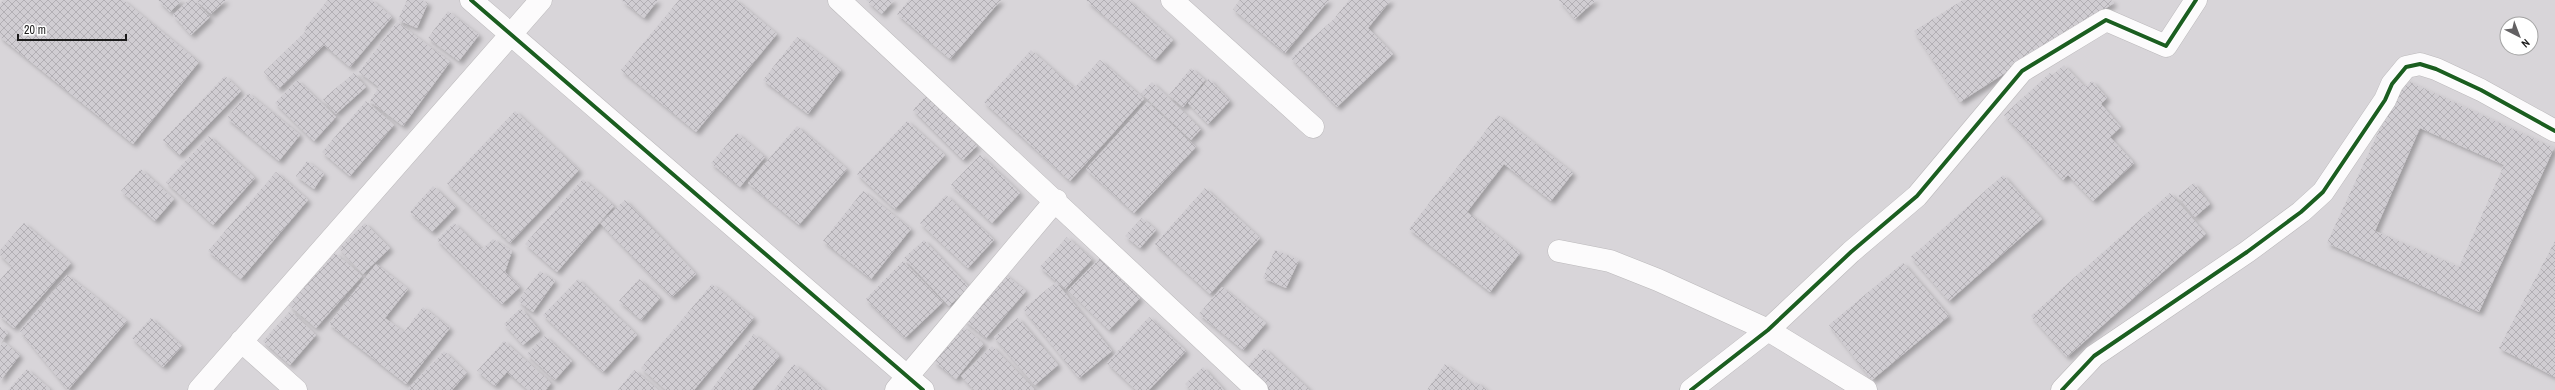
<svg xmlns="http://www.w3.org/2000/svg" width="2555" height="390" font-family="'Archivo Narrow',sans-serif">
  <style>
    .residential { fill: #d8d5d9; fill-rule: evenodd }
    .building { fill: url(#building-cross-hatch); fill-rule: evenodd; filter: url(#shadow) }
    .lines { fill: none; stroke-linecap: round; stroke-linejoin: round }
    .minor-casing { stroke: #bbb9bb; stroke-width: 23 }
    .minor { stroke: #fcfbfc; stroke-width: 22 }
    .cycleway-casing { stroke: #fff; stroke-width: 6 }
    .cycleway { stroke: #1b5e20; stroke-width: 4 }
  </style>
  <defs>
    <pattern id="building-cross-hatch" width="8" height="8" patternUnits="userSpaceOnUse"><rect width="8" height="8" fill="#d0cdd2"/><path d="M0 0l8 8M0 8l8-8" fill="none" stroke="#b2afb4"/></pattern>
    <filter id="shadow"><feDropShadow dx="3.5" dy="3.5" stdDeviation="2" flood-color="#0004"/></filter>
  </defs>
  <rect width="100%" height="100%" fill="#e9e4ea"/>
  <path class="residential" d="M 0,0 L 2555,0 L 2555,390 L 0,390 ZM 2507,24 L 2531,24 L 2531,48 L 2507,48 Z"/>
  <path class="building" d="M 3,0 L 123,0 L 199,62 L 133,144 L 0,37 L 0,4 Z
    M 158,0 L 182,0 L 170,12 Z
    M 189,0 L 194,0 L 210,17 L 191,35 L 173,15 Z
    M 196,0 L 226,0 L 211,14 Z
    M 328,0 L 372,0 L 392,17 L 350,67 L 324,45 L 279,89 L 264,72 L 306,31 L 304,29 Z
    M 407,0 L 422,0 L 428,3 L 417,28 L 398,20 Z
    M 621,0 L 658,0 L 644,18 Z
    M 679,0 L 736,0 L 777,34 L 696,132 L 621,70 Z
    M 866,0 L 894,0 L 882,14 Z
    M 909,0 L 1001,0 L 950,59 L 897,14 Z
    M 1086,0 L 1128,0 L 1173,40 L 1155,60 Z
    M 1240,0 L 1329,0 L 1285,53 L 1233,9 Z
    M 1349,0 L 1391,0 L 1368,28 L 1393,54 L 1337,107 L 1291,58 L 1334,19 Z
    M 1559,0 L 1596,0 L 1575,19 Z
    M 1963,0 L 2111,0 L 2114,3 L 1960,102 L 1914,31 Z
    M 448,11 L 479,35 L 459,61 L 428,38 Z
    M 397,22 L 450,62 L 403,126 L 370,101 L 379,87 L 359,72 Z
    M 797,37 L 841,70 L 808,114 L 763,80 Z
    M 1031,50 L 1074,88 L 1100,60 L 1144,99 L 1070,181 L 984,102 Z
    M 2064,65 L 2085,87 L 2092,81 L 2107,98 L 2101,104 L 2121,127 L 2110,137 L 2134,163 L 2093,201 L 2068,175 L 2063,180 L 2004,115 L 2050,73 L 2053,75 Z
    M 1191,68 L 1205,80 L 1183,107 L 1169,95 Z
    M 354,73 L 366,87 L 336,114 L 323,99 Z
    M 225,76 L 241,91 L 179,155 L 163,140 Z
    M 1209,79 L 1230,101 L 1208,124 L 1188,103 Z
    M 2403,79 L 2554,148 L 2479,312 L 2327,243 ZM 2420,128 L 2504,165 L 2459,267 L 2375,231 Z
    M 297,80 L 336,117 L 314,141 L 275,103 Z
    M 1152,82 L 1201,129 L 1191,140 L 1141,93 Z
    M 248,93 L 300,135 L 279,161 L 227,118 Z
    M 927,95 L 977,146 L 963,160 L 913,110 Z
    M 366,101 L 394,125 L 350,176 L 322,152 Z
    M 1147,102 L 1196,147 L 1134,213 L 1086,169 Z
    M 515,111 L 579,170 L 510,243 L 447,183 Z
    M 1498,115 L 1573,173 L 1551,201 L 1504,164 L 1467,212 L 1520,253 L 1490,292 L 1409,229 Z
    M 907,121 L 945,155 L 895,209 L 857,174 Z
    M 797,126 L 847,169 L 799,225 L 748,183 Z
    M 737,133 L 765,157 L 740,187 L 711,163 Z
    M 209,136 L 255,178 L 213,225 L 166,182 Z
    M 980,155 L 1020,193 L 992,223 L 951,185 Z
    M 307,161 L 324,174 L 314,189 L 296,176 Z
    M 141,169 L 174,199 L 155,221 L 121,191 Z
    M 276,172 L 308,200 L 241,279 L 208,251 Z
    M 2003,175 L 2042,219 L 1949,301 L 1911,257 Z
    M 583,179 L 614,206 L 557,272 L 525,244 Z
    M 2194,183 L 2210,204 L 2195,217 L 2178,196 Z
    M 433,186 L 456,207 L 432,232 L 410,212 Z
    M 1205,188 L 1260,238 L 1210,294 L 1155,244 Z
    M 863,191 L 911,229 L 871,279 L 823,241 Z
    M 2170,193 L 2206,234 L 2067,357 L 2031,316 Z
    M 946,195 L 994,240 L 968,268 L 920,223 Z
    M 625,200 L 696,274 L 672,297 L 600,223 Z
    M 1142,218 L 1156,230 L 1140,248 L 1125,236 Z
    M 24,223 L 71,263 L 14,328 L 0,316 L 0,280 L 12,266 L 0,255 L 0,250 Z
    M 365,223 L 390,248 L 363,274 L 339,248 Z
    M 454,223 L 482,249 L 493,239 L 512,251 L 505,272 L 520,287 L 502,304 L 437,240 Z
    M 1067,237 L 1092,259 L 1065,289 L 1040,267 Z
    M 924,240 L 969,287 L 949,306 L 904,258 Z
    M 2555,241 L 2555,377 L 2499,348 Z
    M 1275,250 L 1299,260 L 1286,288 L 1263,278 Z
    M 335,253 L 362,276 L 316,328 L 289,305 Z
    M 1100,258 L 1140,298 L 1109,330 L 1068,290 Z
    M 903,261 L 943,302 L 905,338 L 866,299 Z
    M 1903,263 L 1949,316 L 1872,380 L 1829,325 Z
    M 376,264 L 408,289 L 385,318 L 404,332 L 423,307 L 450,328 L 406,384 L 329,324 Z
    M 540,271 L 555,281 L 533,312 L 518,301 Z
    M 1003,273 L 1026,291 L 986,338 L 964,320 Z
    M 67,275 L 127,321 L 68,390 L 20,331 Z
    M 578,279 L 637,335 L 603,372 L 543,315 Z
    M 639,279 L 660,298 L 641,320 L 619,301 Z
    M 1056,282 L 1112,351 L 1079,378 L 1023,309 Z
    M 712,284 L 754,318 L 694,390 L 666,390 L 641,368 Z
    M 1222,287 L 1266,323 L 1243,350 L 1199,314 Z
    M 521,308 L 540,331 L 523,345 L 504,324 Z
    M 290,311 L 316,335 L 290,365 L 263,341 Z
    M 1149,317 L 1186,351 L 1149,390 L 1136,390 L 1107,363 Z
    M 151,318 L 182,346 L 163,367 L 132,338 Z
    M 1018,318 L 1058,365 L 1035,385 L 994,337 Z
    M 962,326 L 984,344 L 956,379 L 934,361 Z
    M 0,327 L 8,333 L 0,343 Z
    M 754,334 L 780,356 L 752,390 L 711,390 Z
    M 545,336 L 572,361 L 555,380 L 527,354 Z
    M 504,341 L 551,383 L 546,390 L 528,390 L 507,372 L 495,386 L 477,371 Z
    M 4,342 L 20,355 L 0,381 L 0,346 Z
    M 992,346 L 1035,390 L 974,390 L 961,376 Z
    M 1264,348 L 1310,390 L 1268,390 L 1245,369 Z
    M 444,351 L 467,373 L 452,390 L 407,390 Z
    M 794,364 L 825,390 L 774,390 Z
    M 1445,364 L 1474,385 L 1476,382 L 1487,390 L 1427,390 Z
    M 1203,367 L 1224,390 L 1191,390 L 1185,384 Z
    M 27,369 L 51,390 L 8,390 Z
    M 634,370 L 658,390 L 618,390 Z"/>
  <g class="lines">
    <g class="minor-casing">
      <path id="minor" d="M 471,0 L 923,390
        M 839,0 L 1257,390
        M 1172,0 L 1313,127
        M 1559,251 L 1610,261 L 1658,280 L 1768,330 L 1866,390
        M 241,341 L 296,390
        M 199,390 L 541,0
        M 896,390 L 1056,200
        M 1691,390 L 1768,330 L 1851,252 L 1917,196 L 2022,71 L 2106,20 L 2166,46 L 2196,0
        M 2062,390 L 2094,356 L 2247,252 L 2301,212 L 2323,192 L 2385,100 L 2392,84 L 2406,67 L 2420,64 L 2436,69 L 2481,90 L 2555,131"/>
    </g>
    <use href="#minor" class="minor"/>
    <g class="cycleway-casing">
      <path id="cycleway" d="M 471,0 L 923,390
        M 1691,390 L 1768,330 L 1851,252 L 1917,196 L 2022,71 L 2106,20 L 2166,46 L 2196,0
        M 2062,390 L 2094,356 L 2247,252 L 2301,212 L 2323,192 L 2385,100 L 2392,84 L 2406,67 L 2420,64 L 2436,69 L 2481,90 L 2555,131"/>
    </g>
    <use href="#cycleway" class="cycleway"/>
  </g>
  <g transform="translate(2519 36) rotate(138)"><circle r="19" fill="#ffffff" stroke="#a4a4a4"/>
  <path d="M0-3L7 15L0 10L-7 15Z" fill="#636163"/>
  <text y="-6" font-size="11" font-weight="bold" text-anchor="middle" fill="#1b1b1b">N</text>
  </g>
  <path d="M18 34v6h108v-6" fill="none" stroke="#1b1b1b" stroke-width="2"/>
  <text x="24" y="34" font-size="12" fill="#1b1b1b" stroke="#ffffff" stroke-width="3" paint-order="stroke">20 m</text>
</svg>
